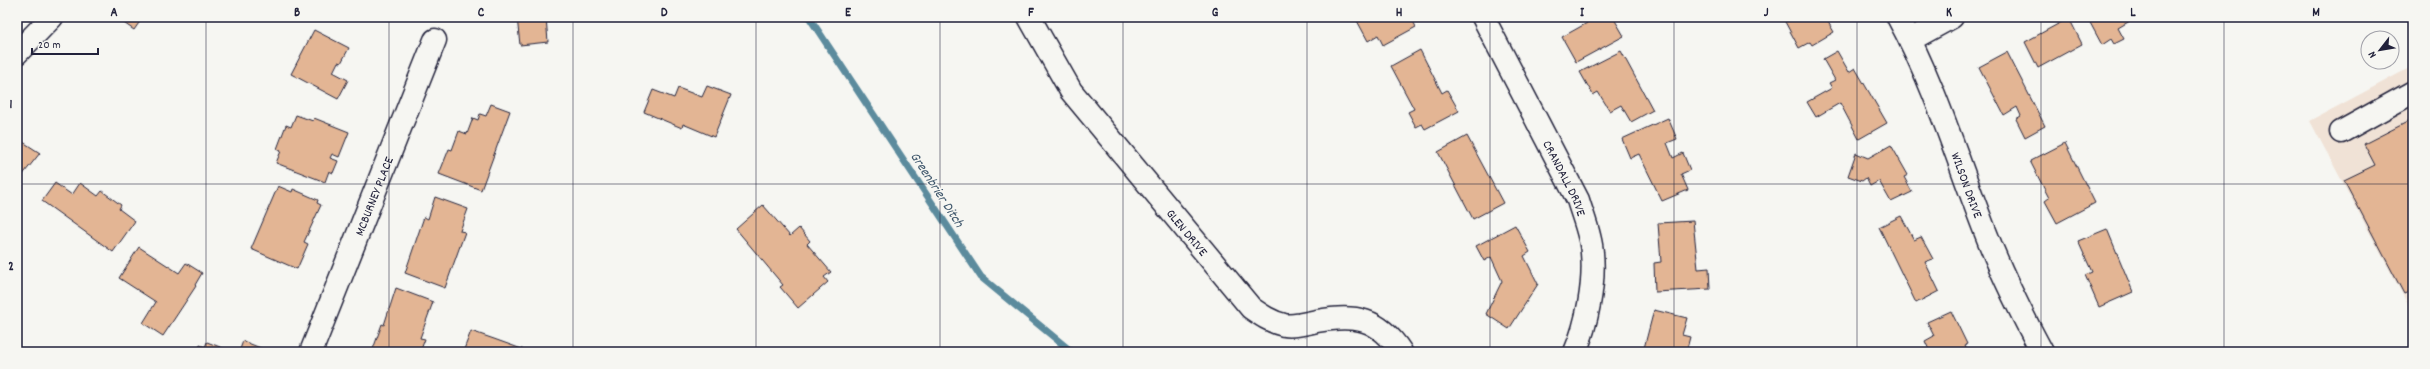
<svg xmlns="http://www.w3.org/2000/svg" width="2430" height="369" font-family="Dekko,sans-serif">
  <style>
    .built { fill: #f0e2d6 }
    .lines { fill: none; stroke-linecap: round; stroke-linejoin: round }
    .stream { stroke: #5c8b9d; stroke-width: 7 }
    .building { fill: #e3b594; stroke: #22223b }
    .minor-casing { stroke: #22223b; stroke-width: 25 }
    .minor { stroke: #f6f6f2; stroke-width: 22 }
    .grid { fill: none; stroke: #22223b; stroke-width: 1; stroke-opacity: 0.55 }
    .labels { text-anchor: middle; stroke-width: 3; stroke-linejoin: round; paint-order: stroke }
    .street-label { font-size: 13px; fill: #22223b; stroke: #f6f6f2 }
    .water-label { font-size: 14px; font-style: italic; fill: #3f576c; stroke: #f6f6f2 }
    .neatline { fill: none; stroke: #22223b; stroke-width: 1.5 }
    .grid-label { font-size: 13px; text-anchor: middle; font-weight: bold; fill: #22223b }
  </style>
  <rect width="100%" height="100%" fill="#f6f6f2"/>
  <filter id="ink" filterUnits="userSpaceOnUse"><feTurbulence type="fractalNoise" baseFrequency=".025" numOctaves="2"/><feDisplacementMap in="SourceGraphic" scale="8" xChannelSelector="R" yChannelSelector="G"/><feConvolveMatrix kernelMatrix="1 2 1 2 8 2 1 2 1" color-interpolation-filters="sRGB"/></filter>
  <g filter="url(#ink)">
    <path class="built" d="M 2413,66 L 2413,314 L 2310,121 Z"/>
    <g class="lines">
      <path class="stream" d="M 809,17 L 981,277 L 1072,352"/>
    </g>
    <path class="building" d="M 115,17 L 143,17 L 134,30 Z
      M 517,17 L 546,17 L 548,42 L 520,45 Z
      M 1355,17 L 1411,17 L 1416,27 L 1383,45 L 1378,35 L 1368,41 Z
      M 1584,17 L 1613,17 L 1624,36 L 1576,62 L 1562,37 L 1587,23 Z
      M 1834,17 L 1828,22 L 1834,32 L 1812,45 L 1810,42 L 1799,48 L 1783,18 Z
      M 2087,17 L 2135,17 L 2135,18 L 2118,28 L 2124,39 L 2114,44 L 2111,39 L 2102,45 Z
      M 2069,18 L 2082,44 L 2038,68 L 2025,42 Z
      M 314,30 L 349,48 L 341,63 L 338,62 L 333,72 L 348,80 L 338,99 L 291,74 Z
      M 1420,50 L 1442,93 L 1447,90 L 1459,111 L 1425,129 L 1422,124 L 1416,127 L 1408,112 L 1414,109 L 1391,66 Z
      M 1621,51 L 1653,110 L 1631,122 L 1621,105 L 1610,111 L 1598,92 L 1593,95 L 1580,72 Z
      M 1837,51 L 1849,72 L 1855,68 L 1887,123 L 1859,139 L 1840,103 L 1816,117 L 1807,102 L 1832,88 L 1829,83 L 1835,80 L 1823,59 Z
      M 2007,52 L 2045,126 L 2025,137 L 2016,119 L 2021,116 L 2017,107 L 2004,115 L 1979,67 Z
      M 707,86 L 731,95 L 714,137 L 683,124 L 682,128 L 644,112 L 653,90 L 674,98 L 678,88 L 702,97 Z
      M 491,104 L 510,111 L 481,190 L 439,174 L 449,149 L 452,150 L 459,131 L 467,134 L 473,118 L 478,120 L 480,114 L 486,116 Z
      M 296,115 L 313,121 L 314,118 L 349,132 L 339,157 L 332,154 L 330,158 L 338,161 L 333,173 L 329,171 L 325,182 L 276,163 L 281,151 L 277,149 L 286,125 L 291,127 Z
      M 1668,118 L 1677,139 L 1667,143 L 1673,158 L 1683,153 L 1690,170 L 1681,174 L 1688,190 L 1662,201 L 1639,154 L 1630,158 L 1622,139 Z
      M 2413,119 L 2413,290 L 2404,294 L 2344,180 L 2375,165 L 2364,144 Z
      M 1467,136 L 1503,203 L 1473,219 L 1438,152 Z
      M 23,142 L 40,153 L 17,182 L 17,151 Z
      M 2065,143 L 2095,203 L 2057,223 L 2045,201 L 2049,198 L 2030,161 Z
      M 1891,145 L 1908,175 L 1904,177 L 1912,192 L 1891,202 L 1879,181 L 1870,186 L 1866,178 L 1862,181 L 1848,176 L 1856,153 L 1868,158 Z
      M 55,183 L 72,195 L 80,183 L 98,196 L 102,191 L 121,205 L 119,209 L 135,221 L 113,252 L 42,201 Z
      M 278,186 L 292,192 L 293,189 L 318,200 L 317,203 L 321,205 L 304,242 L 308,244 L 297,269 L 251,249 Z
      M 435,197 L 468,209 L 460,231 L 465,232 L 445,288 L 405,273 L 424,217 L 428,219 Z
      M 763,205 L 790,236 L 799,228 L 810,241 L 807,244 L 831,272 L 824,277 L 828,282 L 798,308 L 780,287 L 783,285 L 736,229 Z
      M 1901,216 L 1914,240 L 1921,237 L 1933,259 L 1925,262 L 1939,291 L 1916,303 L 1879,227 Z
      M 1693,221 L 1698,269 L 1709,268 L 1710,289 L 1655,292 L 1654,263 L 1661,262 L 1658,223 Z
      M 1515,225 L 1530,252 L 1524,256 L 1538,284 L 1509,329 L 1486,314 L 1502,281 L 1491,257 L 1484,261 L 1476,246 Z
      M 2107,229 L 2133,292 L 2099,307 L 2085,275 L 2092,272 L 2078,241 Z
      M 139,247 L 179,273 L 186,263 L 202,273 L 195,285 L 196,286 L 163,336 L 143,323 L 156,302 L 119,278 Z
      M 396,288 L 433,302 L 420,338 L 425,339 L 420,352 L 372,352 L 382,324 L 384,325 Z
      M 1654,310 L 1687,318 L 1682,335 L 1690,337 L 1686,352 L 1643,352 Z
      M 1951,311 L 1967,344 L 1965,345 L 1968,352 L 1930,352 L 1925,341 L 1934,336 L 1927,322 Z
      M 471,331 L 494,339 L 530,352 L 463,352 Z
      M 243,341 L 268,351 L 267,352 L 239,352 Z
      M 207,342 L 233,352 L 197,352 L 200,345 L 205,347 Z"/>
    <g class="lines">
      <g class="minor-casing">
        <g id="minor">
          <path id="s1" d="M 1029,17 L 1071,91 L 1251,308 C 1261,315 1271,322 1284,325 C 1295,327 1306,323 1317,321 C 1355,314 1379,318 1401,352"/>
          <path id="s2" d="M 1483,17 L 1578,200 C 1583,217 1591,235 1592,253 C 1595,284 1587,324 1575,352"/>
          <path id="s3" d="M 1898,17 C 1935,85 1957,159 1985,231 C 2001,273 2021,313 2042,352"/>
          <path d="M 1910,40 L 1952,17"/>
          <path d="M 17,53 L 52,17"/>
          <path d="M 2341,132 L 2413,92"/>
          <path id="s4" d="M 311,352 L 435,40"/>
        </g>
      </g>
      <use href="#minor" class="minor"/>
    </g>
  </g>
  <path class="grid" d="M 206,17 L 206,352M 389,17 L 389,352M 573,17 L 573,352M 756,17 L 756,352M 940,17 L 940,352M 1123,17 L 1123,352M 1307,17 L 1307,352M 1490,17 L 1490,352M 1674,17 L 1674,352M 1857,17 L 1857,352M 2041,17 L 2041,352M 2224,17 L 2224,352M 17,184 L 2413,184"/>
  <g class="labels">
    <g class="street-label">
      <text dy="5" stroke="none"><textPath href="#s2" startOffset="181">CRANDALL DRIVE</textPath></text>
      <text dy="5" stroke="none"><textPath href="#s3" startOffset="182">WILSON DRIVE</textPath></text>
      <text dy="5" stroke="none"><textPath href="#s4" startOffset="168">MCBURNEY PLACE</textPath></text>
      <text dy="5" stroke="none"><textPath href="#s1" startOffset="268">GLEN DRIVE</textPath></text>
    </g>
    <g class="water-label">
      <text transform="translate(938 189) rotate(57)" y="5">Greenbrier Ditch</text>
    </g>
  </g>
  <rect width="2430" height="369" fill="none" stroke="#f6f6f2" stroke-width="44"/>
  <g transform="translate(2380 50) rotate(239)"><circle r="19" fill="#f6f6f2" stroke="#a1a1a9"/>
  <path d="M0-3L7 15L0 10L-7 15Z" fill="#22223b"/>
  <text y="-6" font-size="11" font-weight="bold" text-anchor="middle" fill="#22223b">N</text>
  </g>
  <path d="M32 48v6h66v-6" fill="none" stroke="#22223b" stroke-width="2"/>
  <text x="38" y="48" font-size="12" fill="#22223b" stroke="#f6f6f2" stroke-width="3" paint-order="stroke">20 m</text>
  <rect x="22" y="22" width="2386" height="325" class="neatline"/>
  <g class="grid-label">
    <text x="114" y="16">A</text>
    <text x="297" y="16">B</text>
    <text x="481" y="16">C</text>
    <text x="664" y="16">D</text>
    <text x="848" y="16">E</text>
    <text x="1031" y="16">F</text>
    <text x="1215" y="16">G</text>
    <text x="1399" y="16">H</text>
    <text x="1582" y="16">I</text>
    <text x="1766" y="16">J</text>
    <text x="1949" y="16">K</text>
    <text x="2133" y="16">L</text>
    <text x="2316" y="16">M</text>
    <text x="11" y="108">1</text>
    <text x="11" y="270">2</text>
  </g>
</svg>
